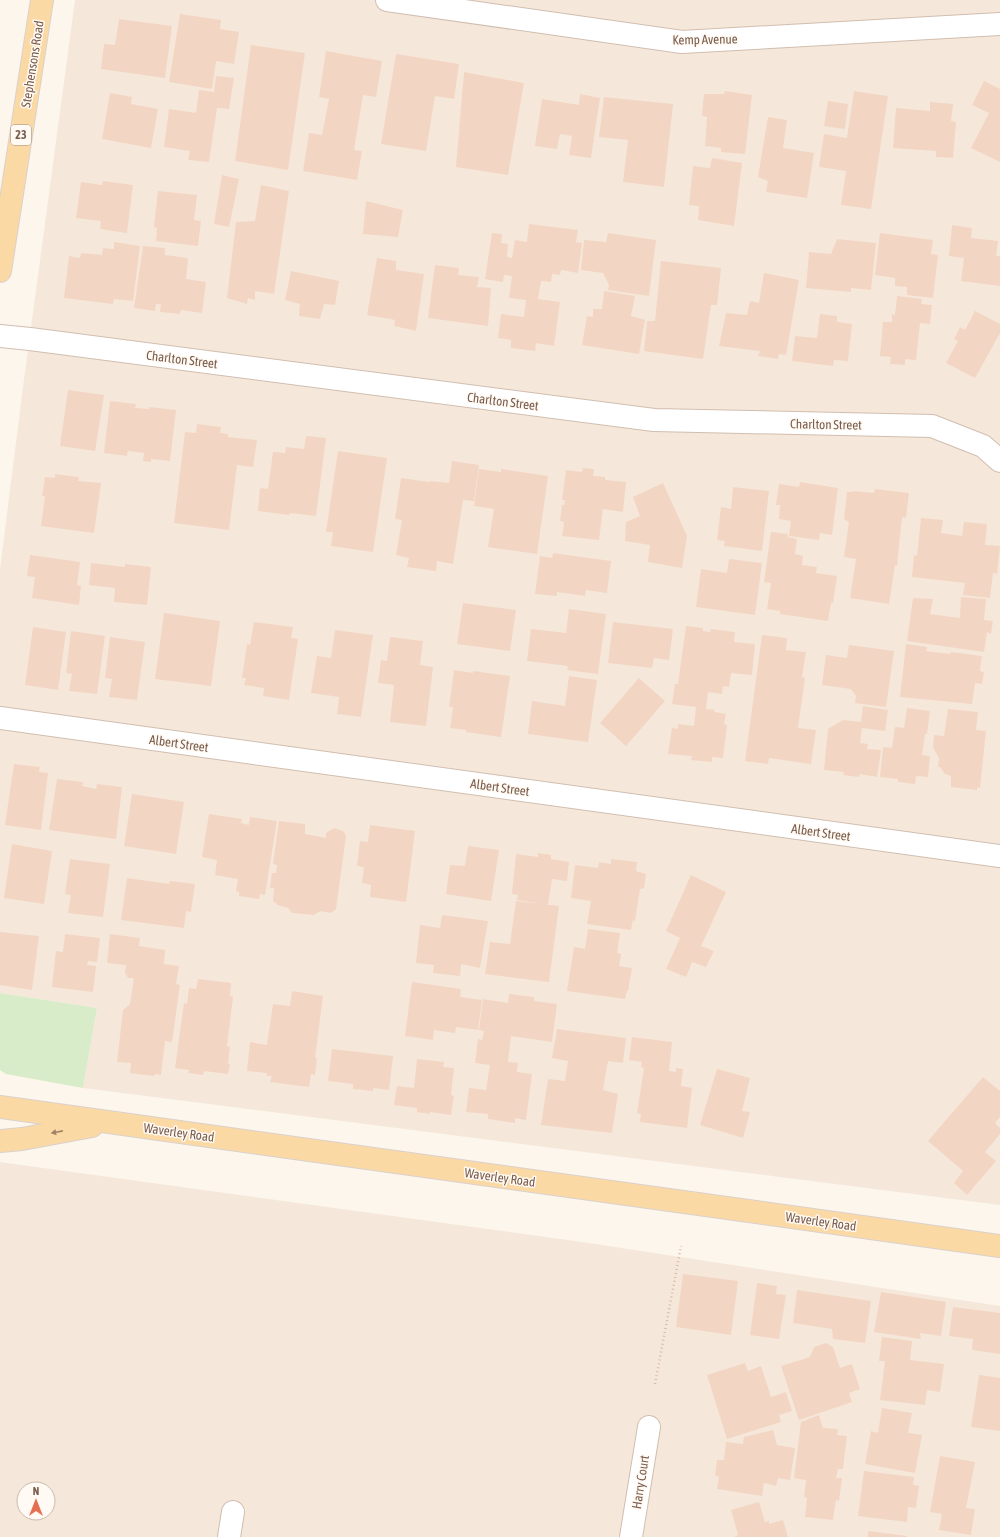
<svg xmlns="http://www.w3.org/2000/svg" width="1000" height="1537" font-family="'Asap Condensed',sans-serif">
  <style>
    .residential { fill: #f5e8da; fill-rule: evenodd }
    .green { fill: #d8ecc9 }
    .building { fill: #f3d5c3 }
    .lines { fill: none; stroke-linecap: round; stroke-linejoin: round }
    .minor-casing { stroke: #d1beb0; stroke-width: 24 }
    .primary-casing { stroke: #dad1cd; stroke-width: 24 }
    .path { stroke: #d9b8a5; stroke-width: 2.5; stroke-dasharray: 1 3; stroke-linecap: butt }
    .minor { stroke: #fff; stroke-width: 22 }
    .primary { stroke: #fbd9a5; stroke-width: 22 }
    .oneway { fill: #a18267 }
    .labels { text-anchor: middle; stroke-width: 3; stroke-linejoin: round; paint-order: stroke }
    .shield { fill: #fffaf3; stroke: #a28b7f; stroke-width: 1 }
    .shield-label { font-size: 12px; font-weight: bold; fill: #7a5c4d }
    .street-label { font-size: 13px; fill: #7a5c4d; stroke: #fffaf3 }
  </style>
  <rect width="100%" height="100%" fill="#fdf6ec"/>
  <path class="residential" d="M 75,0 L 1000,0 L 1000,1205 L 83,1088 L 97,1008 L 0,993 L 0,569 L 23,387 Z
    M 0,1162 L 582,1242 L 1000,1306 L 1000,1537 L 0,1537 ZM 24,1489 L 48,1489 L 48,1513 L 24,1513 Z"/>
  <path class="green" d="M 0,993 L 97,1008 L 83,1088 L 6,1074 L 0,1070 Z"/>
  <path class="building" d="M 180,14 L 221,20 L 220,29 L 239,32 L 234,64 L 216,61 L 212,89 L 169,82 Z
    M 119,19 L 172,26 L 165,78 L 101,69 L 104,44 L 115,45 Z
    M 251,45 L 305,53 L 288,170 L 235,161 Z
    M 326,51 L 382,61 L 376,97 L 363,95 L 354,150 L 362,151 L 357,180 L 303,171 L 309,133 L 322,135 L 329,99 L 319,97 Z
    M 396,54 L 459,64 L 454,99 L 435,96 L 426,151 L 381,144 Z
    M 464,72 L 524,83 L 508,175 L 456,167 Z
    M 216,76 L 234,78 L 229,109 L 217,108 L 209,162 L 188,160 L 190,151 L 164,147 L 169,109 L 196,113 L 199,90 L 214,92 Z
    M 984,81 L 1000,89 L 1000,162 L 971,148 L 989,113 L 972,105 Z
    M 725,91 L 752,95 L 745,154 L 721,152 L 721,148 L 705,146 L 707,117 L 702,116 L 704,94 L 724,94 Z
    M 854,91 L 888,96 L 871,209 L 841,205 L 846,171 L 819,167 L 824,134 L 847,138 Z
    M 110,93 L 132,97 L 131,104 L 158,109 L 151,148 L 102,139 Z
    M 580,94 L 600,98 L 591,158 L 569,155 L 572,136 L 560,134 L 557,149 L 535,146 L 542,99 L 579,105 Z
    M 604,97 L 673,104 L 664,187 L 623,182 L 628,140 L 599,137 Z
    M 828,101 L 848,104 L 845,129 L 824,126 Z
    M 930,102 L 953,104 L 951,121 L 956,122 L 953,158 L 936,157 L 936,151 L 893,148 L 896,108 L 930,111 Z
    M 768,117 L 787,120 L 783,148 L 814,153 L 807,198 L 766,192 L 768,181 L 758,177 Z
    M 712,158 L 742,163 L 734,226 L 698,220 L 699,206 L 689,205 L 693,166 L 710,168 Z
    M 222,175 L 239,179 L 229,227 L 214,224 Z
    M 103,181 L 133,185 L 127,233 L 100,229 L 101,221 L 76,218 L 81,182 L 102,185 Z
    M 261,185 L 289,191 L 274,294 L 255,291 L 255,300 L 248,298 L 247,304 L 227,298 L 236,222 L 255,221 Z
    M 158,191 L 197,195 L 194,220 L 201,221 L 198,246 L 156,241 L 157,228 L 154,227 Z
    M 366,201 L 403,210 L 398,237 L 363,234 Z
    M 529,224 L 578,230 L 576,242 L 582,243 L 578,273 L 561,270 L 560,275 L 552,274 L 551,282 L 541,281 L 538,299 L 560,302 L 554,346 L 536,343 L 535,351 L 511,348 L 511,340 L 498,338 L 501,314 L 524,317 L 526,300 L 509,298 L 512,276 L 504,275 L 503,282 L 485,279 L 492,233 L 502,234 L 501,243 L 508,244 L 507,257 L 512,258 L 515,240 L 527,242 Z
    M 952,225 L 972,228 L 971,238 L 998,241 L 996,256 L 1000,256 L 1000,286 L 961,281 L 964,258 L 949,256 Z
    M 608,233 L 656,240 L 649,296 L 608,290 L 609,285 L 603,273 L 581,270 L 584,240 L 606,242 Z
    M 880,233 L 933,240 L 931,254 L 938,255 L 933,298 L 907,295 L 907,287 L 895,286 L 895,278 L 875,275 Z
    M 837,239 L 876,243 L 871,290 L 851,288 L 851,292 L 806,288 L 809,252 L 831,254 Z
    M 114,242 L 140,246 L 133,301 L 114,299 L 113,304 L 64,298 L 69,256 L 80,258 L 81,253 L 102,255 L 103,248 L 114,249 Z
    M 143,246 L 165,248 L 165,255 L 188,258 L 186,279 L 206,282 L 202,313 L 181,310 L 180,314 L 160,312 L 161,304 L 156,304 L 155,311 L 134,308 Z
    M 377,258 L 396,261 L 396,270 L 424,274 L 416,331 L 394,326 L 395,320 L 367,315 Z
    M 661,261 L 721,268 L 717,305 L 711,305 L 703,359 L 644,351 L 647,321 L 655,321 Z
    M 435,265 L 459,268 L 458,275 L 479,277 L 477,287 L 491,288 L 488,326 L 428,318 Z
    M 291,271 L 339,281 L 335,305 L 324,304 L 320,319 L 299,316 L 300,304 L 285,300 Z
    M 764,273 L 799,280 L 786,355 L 779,354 L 778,359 L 758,356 L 760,351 L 719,346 L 726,313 L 747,315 L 750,301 L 759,303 Z
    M 604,291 L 635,296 L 631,316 L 645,320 L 639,354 L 582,345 L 587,316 L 593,317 L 593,309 L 602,309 Z
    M 897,296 L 922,299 L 921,304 L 932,305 L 930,324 L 920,323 L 916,360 L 905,359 L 905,365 L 890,364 L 891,357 L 880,356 L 883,322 L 892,322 L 892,314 L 895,315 Z
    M 975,311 L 1000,324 L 1000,333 L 975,378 L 946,363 L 958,341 L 954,339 L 960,327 L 965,330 Z
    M 820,314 L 837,316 L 837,322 L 852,324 L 848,361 L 834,360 L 833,366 L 792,361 L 795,336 L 817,338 Z
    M 68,390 L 104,395 L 95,451 L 60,446 Z
    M 110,401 L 136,404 L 135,408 L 149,409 L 149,407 L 176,410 L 170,461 L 151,459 L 151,462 L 143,461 L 144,453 L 128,451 L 127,456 L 104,453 Z
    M 197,424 L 221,427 L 220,433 L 228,434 L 228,437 L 257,440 L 253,467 L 237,465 L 229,530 L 174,523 L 185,432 L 196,433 Z
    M 306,436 L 326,438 L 316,516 L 290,513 L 289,515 L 258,511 L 260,488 L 268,489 L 273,452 L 285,453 L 286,447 L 304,449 Z
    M 338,451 L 387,458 L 373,552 L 331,546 L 333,532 L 326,532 Z
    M 452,461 L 479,465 L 474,501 L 463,500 L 453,564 L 437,561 L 436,571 L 407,567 L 409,558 L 396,555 L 402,520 L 395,519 L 401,478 L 429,482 L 430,481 L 449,483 Z
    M 583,468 L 594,469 L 593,476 L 605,477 L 605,480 L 626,482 L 623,512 L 603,509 L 599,540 L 562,536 L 564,522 L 560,521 L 562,505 L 564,505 L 565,500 L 562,500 L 566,470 L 582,472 Z
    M 479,469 L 501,472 L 501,469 L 548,476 L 537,554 L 488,547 L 494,509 L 474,506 Z
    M 55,474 L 79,477 L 78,481 L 101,483 L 94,533 L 41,526 L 45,496 L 42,496 L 45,477 L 55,478 Z
    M 800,482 L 838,488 L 832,535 L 820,533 L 819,540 L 789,536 L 791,521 L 779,519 L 780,505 L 776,505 L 779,484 L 799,487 Z
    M 663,483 L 687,536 L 682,568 L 648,562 L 650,545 L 625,541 L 626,522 L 640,516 L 633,497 Z
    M 733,487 L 769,491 L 762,551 L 724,546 L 725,541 L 717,540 L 721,507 L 731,509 Z
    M 875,489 L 909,493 L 906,518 L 902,517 L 897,566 L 895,565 L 889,604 L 850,598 L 856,559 L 844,557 L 849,522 L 844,519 L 847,492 L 852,492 L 853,491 L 874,493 Z
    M 921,518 L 943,520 L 941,533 L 962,536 L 964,522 L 987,524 L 985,545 L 1000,546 L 997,574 L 993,573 L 990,598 L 963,595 L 965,583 L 912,577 L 914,555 L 917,556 Z
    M 771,532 L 788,534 L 787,537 L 797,539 L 795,554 L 803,556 L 802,565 L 817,567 L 816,573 L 837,576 L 833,603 L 831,603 L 828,621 L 780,614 L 780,611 L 767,609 L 771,583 L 764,582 Z
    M 553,553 L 611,561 L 607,593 L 586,590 L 585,596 L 557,592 L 557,596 L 535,594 L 540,556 L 552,558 Z
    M 30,555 L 80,562 L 77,585 L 81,586 L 79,605 L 32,598 L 35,577 L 27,576 Z
    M 729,559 L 762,563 L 755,615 L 696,607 L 701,569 L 727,573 Z
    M 91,563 L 125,567 L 125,564 L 151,567 L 147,605 L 114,602 L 115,588 L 89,585 Z
    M 961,597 L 986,599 L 984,620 L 993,621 L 991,634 L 987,632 L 984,652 L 907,641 L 913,598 L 933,599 L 930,614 L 960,618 Z
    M 463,603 L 516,610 L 510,651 L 457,644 Z
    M 569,609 L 606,614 L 598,674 L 567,670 L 568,666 L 527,661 L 531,629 L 566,633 Z
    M 164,613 L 220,621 L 211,686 L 155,679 Z
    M 254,622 L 293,627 L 291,638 L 298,639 L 289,700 L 263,696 L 264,688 L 244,685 L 246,678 L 242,678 L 247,644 L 250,645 Z
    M 613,622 L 673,629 L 669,660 L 654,658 L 652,668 L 608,663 Z
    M 686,626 L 703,628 L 703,631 L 710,632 L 711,629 L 735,632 L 734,642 L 755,644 L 752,675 L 731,673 L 729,687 L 723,686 L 722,694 L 708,692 L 706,709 L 715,710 L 714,712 L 726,714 L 724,724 L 727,725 L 723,758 L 712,757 L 712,762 L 691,760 L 692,756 L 668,754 L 672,728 L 678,729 L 678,724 L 694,726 L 696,707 L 672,704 L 675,684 L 678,684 Z
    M 33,627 L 66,632 L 58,690 L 25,685 Z
    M 335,630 L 373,635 L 361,717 L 337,714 L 339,697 L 311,693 L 317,656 L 331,658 Z
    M 71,631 L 105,636 L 97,694 L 69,691 L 72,674 L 66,673 Z
    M 762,635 L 787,638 L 786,650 L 806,652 L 802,677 L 805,678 L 798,728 L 816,730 L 811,764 L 769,758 L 768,764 L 745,761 Z
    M 110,637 L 145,642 L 137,700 L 109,697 L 112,679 L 105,678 Z
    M 390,637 L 423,641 L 420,665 L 433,667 L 426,726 L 390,722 L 394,685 L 378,683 L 381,660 L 387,661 Z
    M 906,644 L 927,647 L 926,651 L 950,654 L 951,652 L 982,656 L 980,671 L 984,672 L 982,684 L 975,683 L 972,704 L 900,697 Z
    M 849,645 L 894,651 L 886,707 L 855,703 L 856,696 L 851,689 L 822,685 L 826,655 L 847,658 Z
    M 454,670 L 473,673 L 473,671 L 510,676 L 501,737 L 466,732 L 466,730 L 450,728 L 453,707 L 449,707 Z
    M 569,676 L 597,680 L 588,742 L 528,734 L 532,701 L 565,706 Z
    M 639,678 L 665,701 L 626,746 L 600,723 Z
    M 863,706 L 888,710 L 885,731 L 862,728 L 860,743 L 868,744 L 867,749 L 881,750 L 877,777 L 860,774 L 859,777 L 843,775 L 844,772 L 824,770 L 828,729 L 843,720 L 861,722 Z
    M 907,708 L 930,711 L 927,734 L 925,734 L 922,755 L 930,756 L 928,777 L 916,776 L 915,784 L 898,782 L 898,779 L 880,777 L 883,747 L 892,748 L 895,727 L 904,728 Z
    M 948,709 L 978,712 L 976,730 L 986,731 L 980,788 L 977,787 L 977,790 L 951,787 L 951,776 L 945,774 L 940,767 L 938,767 L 939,758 L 933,747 L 934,735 L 944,736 Z
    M 14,764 L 40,767 L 39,772 L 48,773 L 41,830 L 5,825 Z
    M 57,779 L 83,782 L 82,786 L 96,789 L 97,784 L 122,787 L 116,839 L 49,830 Z
    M 132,794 L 184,802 L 176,854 L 124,846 Z
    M 209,814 L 242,819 L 241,823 L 249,825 L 250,817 L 277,821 L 265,895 L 260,894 L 259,899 L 239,896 L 239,892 L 236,891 L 238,879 L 215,875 L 217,860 L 202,857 Z
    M 279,821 L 305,824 L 305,834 L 326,838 L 326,833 L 334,828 L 343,831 L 346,836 L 336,909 L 331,913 L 320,911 L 314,915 L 292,913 L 288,908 L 278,905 L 273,901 L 274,888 L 270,888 L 272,873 L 276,873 L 277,865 L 273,864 Z
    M 370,825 L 415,831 L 406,902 L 370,897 L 371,885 L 362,883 L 364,867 L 357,866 L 360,841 L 368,842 Z
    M 12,844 L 52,851 L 44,904 L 4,898 Z
    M 468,846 L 499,850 L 491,901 L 446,894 L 450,865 L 465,866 Z
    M 538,853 L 551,855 L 551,859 L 569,862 L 567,881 L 552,879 L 548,905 L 517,900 L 518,895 L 512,894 L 516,854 L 538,857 Z
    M 70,859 L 110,864 L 103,917 L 68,913 L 71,895 L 65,894 Z
    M 611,859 L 637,862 L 636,871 L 646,874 L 644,888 L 640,889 L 635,921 L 633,920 L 631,930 L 587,924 L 591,901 L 571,898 L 575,865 L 598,868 L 599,862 L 611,864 Z
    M 691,875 L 726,892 L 701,946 L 714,951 L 706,967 L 692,962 L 686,977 L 666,969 L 680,938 L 666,931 Z
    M 127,878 L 169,884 L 170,881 L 195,884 L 191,912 L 186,911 L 184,928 L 121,920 Z
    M 516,901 L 559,906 L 549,982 L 485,974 L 490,942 L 510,944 Z
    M 442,915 L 488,921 L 480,968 L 461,964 L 460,976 L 433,973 L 434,965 L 416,963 L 420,925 L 440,928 Z
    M 588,929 L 620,933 L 617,953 L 621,954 L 619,966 L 632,968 L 628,991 L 627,991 L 625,999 L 567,991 L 574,947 L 585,949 Z
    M 0,932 L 39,936 L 32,990 L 0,985 Z
    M 65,934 L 100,938 L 97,962 L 88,961 L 87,965 L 96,966 L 93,992 L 52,987 L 56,951 L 63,952 Z
    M 110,934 L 140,938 L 139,946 L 165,950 L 164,964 L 179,966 L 176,984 L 180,985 L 172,1042 L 165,1041 L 161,1075 L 155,1074 L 154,1076 L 130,1073 L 131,1063 L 117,1062 L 123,1010 L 130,1004 L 134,978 L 128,978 L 125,973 L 126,965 L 107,963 Z
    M 198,979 L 231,983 L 230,996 L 233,997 L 227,1046 L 230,1047 L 228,1064 L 230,1064 L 228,1074 L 204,1071 L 203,1075 L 188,1073 L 189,1070 L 175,1068 L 184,1003 L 187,1004 L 189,988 L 196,989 Z
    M 412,982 L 461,989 L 460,997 L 482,1000 L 478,1030 L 456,1027 L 455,1033 L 434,1030 L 433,1040 L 405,1036 Z
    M 292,991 L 323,996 L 315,1058 L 317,1058 L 315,1075 L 311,1074 L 309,1087 L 270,1082 L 272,1076 L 267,1076 L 267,1073 L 247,1071 L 250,1042 L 267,1045 L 273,1004 L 290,1006 Z
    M 509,994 L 534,997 L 534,1001 L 557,1004 L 552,1042 L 511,1036 L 508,1062 L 518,1063 L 517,1072 L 532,1074 L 526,1120 L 515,1118 L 515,1123 L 488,1119 L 488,1114 L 466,1112 L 469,1088 L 486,1090 L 490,1065 L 475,1063 L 478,1039 L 482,1040 L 484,1031 L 479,1030 L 483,999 L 508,1003 Z
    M 557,1029 L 626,1038 L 623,1063 L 608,1061 L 603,1090 L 618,1094 L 612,1133 L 541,1125 L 548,1079 L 565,1081 L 568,1061 L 552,1058 Z
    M 632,1037 L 672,1042 L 669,1071 L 676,1072 L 676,1068 L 683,1069 L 681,1086 L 692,1088 L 687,1128 L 640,1122 L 641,1114 L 637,1113 L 644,1068 L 641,1067 L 642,1062 L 629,1060 Z
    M 332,1049 L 393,1056 L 389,1090 L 373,1088 L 373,1091 L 353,1089 L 353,1084 L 328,1081 Z
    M 417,1059 L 444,1062 L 443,1067 L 454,1068 L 451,1095 L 454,1096 L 451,1115 L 430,1112 L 430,1114 L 417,1112 L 417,1108 L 394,1105 L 397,1086 L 414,1088 Z
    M 717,1069 L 750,1078 L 742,1111 L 750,1112 L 743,1138 L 700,1125 Z
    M 983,1077 L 1000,1091 L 1000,1117 L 995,1123 L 1000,1128 L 1000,1134 L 985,1152 L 996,1161 L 967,1195 L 954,1183 L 963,1171 L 928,1141 Z
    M 683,1274 L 738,1281 L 731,1335 L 676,1327 Z
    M 757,1283 L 777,1286 L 776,1294 L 786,1295 L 779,1339 L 750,1335 Z
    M 797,1290 L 871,1301 L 865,1343 L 833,1339 L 832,1329 L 793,1323 Z
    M 881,1292 L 946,1302 L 941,1336 L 920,1333 L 921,1339 L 874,1332 Z
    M 953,1307 L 1000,1313 L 1000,1354 L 972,1350 L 973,1339 L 949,1336 Z
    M 882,1337 L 912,1341 L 910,1360 L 944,1364 L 940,1392 L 927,1390 L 925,1405 L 880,1400 L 885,1361 L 879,1361 Z
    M 826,1343 L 833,1347 L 840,1368 L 852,1364 L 860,1389 L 849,1393 L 852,1402 L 799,1420 L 781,1366 L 810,1357 L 814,1347 Z
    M 745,1363 L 748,1371 L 761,1366 L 771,1397 L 786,1392 L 792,1411 L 779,1415 L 781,1422 L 727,1439 L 707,1375 Z
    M 979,1375 L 1000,1378 L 1000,1431 L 971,1427 Z
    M 882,1408 L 912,1413 L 908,1433 L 922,1435 L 915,1473 L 865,1464 L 871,1431 L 878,1433 Z
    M 819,1415 L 823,1428 L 838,1429 L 837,1435 L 847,1436 L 843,1469 L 838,1469 L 836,1478 L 842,1478 L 839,1501 L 836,1500 L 833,1520 L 805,1517 L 807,1498 L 804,1497 L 806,1480 L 794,1478 L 801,1422 Z
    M 773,1430 L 777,1445 L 795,1448 L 790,1480 L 778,1478 L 776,1486 L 764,1483 L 762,1496 L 717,1489 L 719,1477 L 715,1475 L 717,1460 L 724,1460 L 726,1442 L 743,1444 L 744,1437 Z
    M 940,1456 L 975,1462 L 966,1508 L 975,1509 L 971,1535 L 939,1530 L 942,1514 L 930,1512 Z
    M 864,1471 L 914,1477 L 913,1485 L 919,1486 L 916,1508 L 908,1507 L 907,1522 L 858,1516 Z
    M 759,1502 L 765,1522 L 769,1521 L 769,1524 L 783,1520 L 788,1537 L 734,1537 L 738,1535 L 731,1510 Z
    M 868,1531 L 907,1536 L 907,1537 L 868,1537 Z"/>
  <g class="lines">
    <g class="minor-casing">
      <path id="minor" d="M 387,0 L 682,42 L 1000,24
        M 0,336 L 30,339 L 654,420 L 932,426 L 983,446 L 1000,461
        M 0,718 L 1000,856
        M 229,1537 L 233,1512
        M 631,1537 L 649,1427"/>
    </g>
    <g class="primary-casing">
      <path id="primary" d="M 0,271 L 42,0
        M 0,1107 L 1000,1246
        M 0,1141 L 22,1139 L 92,1126"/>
    </g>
    <path class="path" d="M 655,1384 L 681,1246"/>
    <use href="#minor" class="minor"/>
    <use href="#primary" class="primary"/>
  </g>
  <defs><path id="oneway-solid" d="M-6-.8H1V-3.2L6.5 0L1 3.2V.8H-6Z"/></defs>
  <use class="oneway" href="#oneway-solid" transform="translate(57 1132) rotate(169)"/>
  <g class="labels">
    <rect class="shield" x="11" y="125" width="20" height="20" rx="3"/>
    <g class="shield-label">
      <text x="21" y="139">23</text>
    </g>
    <g class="street-label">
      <text transform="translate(705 39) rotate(-1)" y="5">Kemp Avenue</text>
      <text transform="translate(32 64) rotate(-81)" y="5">Stephensons Road</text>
      <text transform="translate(182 359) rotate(7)" y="5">Charlton Street</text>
      <text transform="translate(503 401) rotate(7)" y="5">Charlton Street</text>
      <text transform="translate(826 424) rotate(1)" y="5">Charlton Street</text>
      <text transform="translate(179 743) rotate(8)" y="5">Albert Street</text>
      <text transform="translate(500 787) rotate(8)" y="5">Albert Street</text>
      <text transform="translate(821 832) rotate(8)" y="5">Albert Street</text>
      <text transform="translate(179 1132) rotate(8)" y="5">Waverley Road</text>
      <text transform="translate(500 1177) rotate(8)" y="5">Waverley Road</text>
      <text transform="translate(821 1221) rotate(8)" y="5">Waverley Road</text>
      <text transform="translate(640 1482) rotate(-81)" y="5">Harry Court</text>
    </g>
  </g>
  <g transform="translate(36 1501)"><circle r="19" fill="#fffaf3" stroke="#cabbb1"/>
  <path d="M0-3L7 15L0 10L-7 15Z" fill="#e76f51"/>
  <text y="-6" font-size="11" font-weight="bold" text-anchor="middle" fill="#7a5c4d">N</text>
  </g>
</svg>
